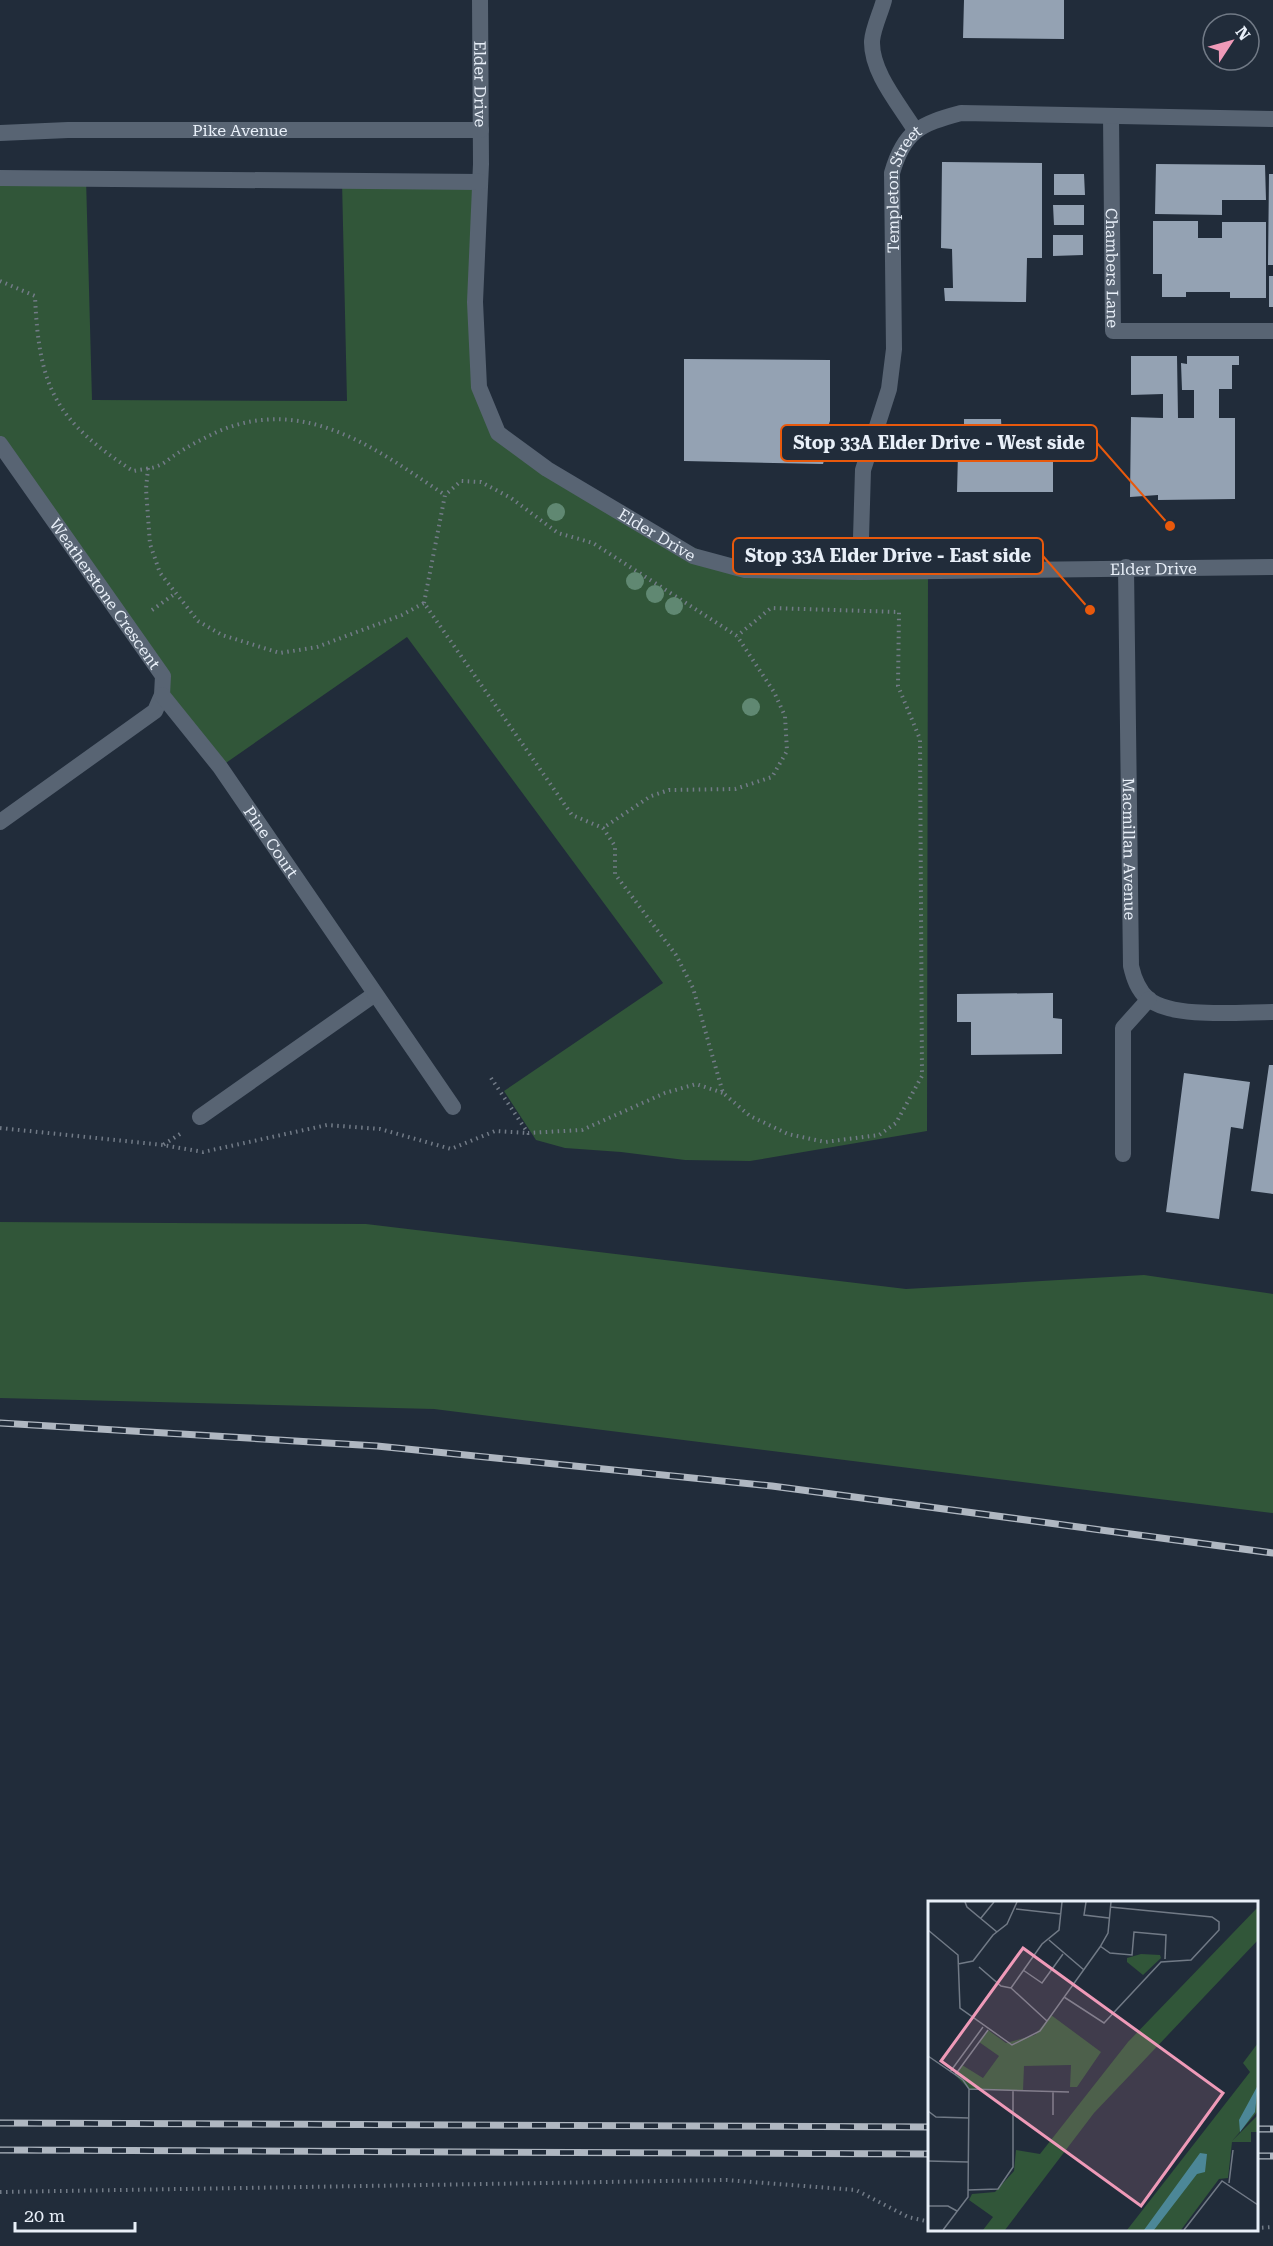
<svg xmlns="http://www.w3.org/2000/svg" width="1273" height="2246" font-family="'Roboto Serif',serif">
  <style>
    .green { fill: #315639 }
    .building { fill: #94a2b3 }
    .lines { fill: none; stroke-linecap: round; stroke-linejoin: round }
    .path { stroke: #727b87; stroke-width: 4; stroke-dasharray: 1.5 4.5; stroke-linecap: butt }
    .service { stroke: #586473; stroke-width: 16 }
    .minor { stroke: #586473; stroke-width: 16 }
    .rail-casing { stroke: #afb7c1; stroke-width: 7 }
    .rail { stroke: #212c3a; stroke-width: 4.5; stroke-dasharray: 14; stroke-linecap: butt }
    .tree { fill: #608872 }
    .labels { text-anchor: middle; stroke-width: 6; stroke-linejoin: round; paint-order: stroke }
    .street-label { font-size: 16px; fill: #e8eff8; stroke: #212c3a }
    .inset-road { fill: none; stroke: #717a86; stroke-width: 1.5 }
    .view { fill: #ef9ab8; fill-opacity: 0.15; stroke: #ef9ab8; stroke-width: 3 }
    .inset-edge { fill: none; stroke: #e8eff8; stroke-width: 3 }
    .leader { fill: none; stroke: #e8590c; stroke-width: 2 }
    .callout-dot { fill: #e8590c; stroke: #212c3a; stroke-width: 2 }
    .callout { fill: #212c3a; stroke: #e8590c; stroke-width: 2 }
    .callout-label { font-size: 18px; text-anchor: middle; font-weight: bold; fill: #e8eff8 }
  </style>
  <rect width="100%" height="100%" fill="#212c3a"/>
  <path class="green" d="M 0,178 L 86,178 L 92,400 L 347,401 L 342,181 L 480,182 L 479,387 L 499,433 L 622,516 L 745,570 L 928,570 L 927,1131 L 750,1161 L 685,1160 L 621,1152 L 565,1148 L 536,1140 L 504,1091 L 663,983 L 407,637 L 220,767 L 162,695 L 162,676 L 0,444 Z
    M 0,1222 L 366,1224 L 906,1289 L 1144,1275 L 1273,1294 L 1273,1513 L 434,1409 L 0,1398 Z"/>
  <path class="building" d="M 964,0 L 1064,0 L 1064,39 L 963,38 Z
    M 942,162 L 1042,163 L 1042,258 L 1027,258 L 1026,302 L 945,301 L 944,288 L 953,288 L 952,249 L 941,248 Z
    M 1156,164 L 1265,165 L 1266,200 L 1222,200 L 1222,215 L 1155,214 Z
    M 1054,174 L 1084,174 L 1085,195 L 1054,195 Z
    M 1269,174 L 1273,174 L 1273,265 L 1268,265 Z
    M 1053,205 L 1084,205 L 1084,225 L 1054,225 Z
    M 1153,221 L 1198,221 L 1198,238 L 1222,238 L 1222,222 L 1266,222 L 1266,298 L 1230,298 L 1230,292 L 1186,292 L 1186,297 L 1162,297 L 1162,274 L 1153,274 Z
    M 1053,235 L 1083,235 L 1083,255 L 1053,256 Z
    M 1269,276 L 1273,276 L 1273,307 L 1269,307 Z
    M 1131,356 L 1177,356 L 1178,418 L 1194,418 L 1194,390 L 1182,390 L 1181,363 L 1187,364 L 1187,356 L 1239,356 L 1239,365 L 1232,365 L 1232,389 L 1219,389 L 1219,418 L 1235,418 L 1235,499 L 1158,500 L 1158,495 L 1130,497 L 1131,417 L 1163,418 L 1163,394 L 1131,395 Z
    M 684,359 L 830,360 L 830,421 L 823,442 L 829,444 L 823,464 L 684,461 Z
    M 964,419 L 1001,419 L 1002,437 L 1053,437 L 1053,492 L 957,492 L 958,453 L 964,453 Z
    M 1053,993 L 1053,1018 L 1062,1019 L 1062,1054 L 971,1055 L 971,1022 L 957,1022 L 957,994 Z
    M 1269,1065 L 1273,1065 L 1273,1194 L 1251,1191 Z
    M 1184,1073 L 1250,1082 L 1243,1129 L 1231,1127 L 1219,1219 L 1166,1212 Z"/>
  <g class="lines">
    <path class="path" d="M 0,281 L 35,296 C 39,388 55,420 133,471 C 142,469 152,469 160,465 C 165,463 170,458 175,455 C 188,446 204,438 219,431 C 306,395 376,449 445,495
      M 148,468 L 146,489 L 150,544 L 160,573 L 198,621 L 222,635 L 280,653 L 317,647 L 402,615 L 424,603 L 572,815 L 603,828 L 615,846 L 615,874 L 676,955 L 693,988 L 723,1093 L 750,1116 L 788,1134 L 825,1142 L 879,1135 L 896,1123 L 922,1076 L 920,739 L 898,686 L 899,612 L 771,608 L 737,636
      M 424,603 L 445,495 L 461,481 L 481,482 L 511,498 L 558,533 L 593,543 L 737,636 L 774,692 L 785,716 L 787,751 L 772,777 L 735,789 L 669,790 L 651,796 L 603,828
      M 152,610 L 176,593
      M 491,1078 L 528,1133 L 582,1130 L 665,1093 L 696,1084 L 723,1093
      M 0,1128 L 163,1145
      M 180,1134 L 163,1145 L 203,1152 L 327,1125 L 380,1129 L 451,1149 L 495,1131 L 528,1133
      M 0,2192 L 726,2180 L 856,2190 L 908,2217 L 930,2222
      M 1256,2228 L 1273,2227"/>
    <path class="service" d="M 884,0 C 881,12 873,28 872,41 C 871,72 899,104 915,130
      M 200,1117 L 375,994"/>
    <g class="minor">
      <path id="s1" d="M 480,0 L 481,164 L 475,302 L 479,387 L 498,433 L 547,469 L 693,556 L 745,570 L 860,572 L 1273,567"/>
      <path id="s2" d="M 1111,116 L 1113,331 L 1273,331"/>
      <path id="s3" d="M 0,133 L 68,130 L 481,130"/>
      <path d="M 0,178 L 480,182"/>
      <path id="s4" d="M 0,444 L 163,676 L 162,695 L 155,711 L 0,822"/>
      <path id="s5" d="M 1126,567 L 1131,966 C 1134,979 1138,990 1148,999 C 1174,1019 1241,1012 1273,1012"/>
      <path id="s6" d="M 860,572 L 863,470 L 889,389 L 894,349 L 892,173 C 904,131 920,124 961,113 L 1273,119"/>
      <path id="s7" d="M 162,695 L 220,767 L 453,1107"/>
      <path d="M 1123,1154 L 1123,1028 L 1149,999"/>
    </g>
    <g class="rail-casing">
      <path id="rail" d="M 0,1423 L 377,1446 L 772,1486 L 1273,1553
        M 0,2123 L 930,2127
        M 1256,2129 L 1273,2129
        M 0,2150 L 930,2154
        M 1256,2156 L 1273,2156"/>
    </g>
    <use href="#rail" class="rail"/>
  </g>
  <g class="tree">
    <circle cx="556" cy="512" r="9"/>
    <circle cx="635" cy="581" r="9"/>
    <circle cx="655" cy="594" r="9"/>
    <circle cx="674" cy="606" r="9"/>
    <circle cx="751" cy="707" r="9"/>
  </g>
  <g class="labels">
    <g class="street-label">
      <text dy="6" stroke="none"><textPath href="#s1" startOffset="84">Elder Drive</textPath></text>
      <text dy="6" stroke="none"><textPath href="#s3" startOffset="240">Pike Avenue</textPath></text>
      <text dy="6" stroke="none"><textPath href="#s6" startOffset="390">Templeton Street</textPath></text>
      <text dy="6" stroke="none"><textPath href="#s2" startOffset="152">Chambers Lane</textPath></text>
      <text dy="6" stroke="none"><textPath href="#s1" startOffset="626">Elder Drive</textPath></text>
      <text dy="6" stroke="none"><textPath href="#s1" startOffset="1130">Elder Drive</textPath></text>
      <text dy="6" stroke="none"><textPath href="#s4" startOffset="183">Weatherstone Crescent</textPath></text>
      <text dy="6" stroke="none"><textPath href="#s7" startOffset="183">Pine Court</textPath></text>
      <text dy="6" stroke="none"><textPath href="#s5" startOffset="282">Macmillan Avenue</textPath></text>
    </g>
  </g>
  <g transform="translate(928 1901)">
    <rect width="330" height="330" fill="#212c3a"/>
    <path d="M 330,6 L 330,39 L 166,212 L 77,329 L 55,329 L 65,316 L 41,299 L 44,293 L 67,291 L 86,270 L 88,249 L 112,253 L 200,141 ZM 213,53 L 232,54 L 233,57 L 215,74 L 199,61 L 199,57 ZM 123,114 L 173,151 L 149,186 L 142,186 L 143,164 L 96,165 L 95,190 L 41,188 L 27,174 L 34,164 L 55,177 L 71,155 L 51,141 L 60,129 L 78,142 L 107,134 ZM 330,142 L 330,210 L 304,240 L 330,214 L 330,231 L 323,231 L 323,241 L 304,241 L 300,277 L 291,278 L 253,329 L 199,329 L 322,171 L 315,162 Z" fill="#315639"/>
    <path d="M 330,184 L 327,211 L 312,231 L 311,219 ZM 272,252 L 279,253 L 277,271 L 269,273 L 226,329 L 216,329 Z" fill="#4c8797"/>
    <path class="inset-road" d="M 37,1 L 39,6 L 69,31M 158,1 L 156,14 L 181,17M 88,8 L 133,13M 53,17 L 66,1M 0,29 L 30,54 L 32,107 L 84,144 L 112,130 L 172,46 L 180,32 L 183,1M 121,39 L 156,69M 172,45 L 182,52 L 204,54 L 206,31 L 238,34 L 237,58M 30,63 L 45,60 L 65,34 L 79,23 L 89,1M 51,66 L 73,85 L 83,87M 95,69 L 114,82 L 135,53M 136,96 L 176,122 L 233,61 L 263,59 L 291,29 L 291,21 L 284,16 L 182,6M 119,120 L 83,87 L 114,43 L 131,29 L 134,1M 0,155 L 35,179 L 41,188 L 40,296 L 15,329M 22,171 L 55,126M 27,174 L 60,129M 41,188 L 141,191M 0,210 L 8,216 L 41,217M 125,214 L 125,191M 0,260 L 40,261M 301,282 L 305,249M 40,289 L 70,288 L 85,266 L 85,190M 0,305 L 20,305 L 29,310M 256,329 L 294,280 L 330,304"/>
    <path class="view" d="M 95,47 L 295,192 L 213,305 L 13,160 Z"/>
    <rect width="330" height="330" class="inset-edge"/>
  </g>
  <path class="leader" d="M1170 526L1097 443M1090 610L1043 556"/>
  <g class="callout-dot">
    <circle cx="1170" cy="526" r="6"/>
    <circle cx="1090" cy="610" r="6"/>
  </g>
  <g class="callout">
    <rect x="781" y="425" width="316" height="36" rx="6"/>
    <rect x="733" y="538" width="310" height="36" rx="6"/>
  </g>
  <g class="callout-label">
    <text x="939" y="449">Stop 33A Elder Drive - West side</text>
    <text x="888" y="562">Stop 33A Elder Drive - East side</text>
  </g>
  <g transform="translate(1231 42) rotate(54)"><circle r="28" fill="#212c3a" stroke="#717a86" stroke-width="1.5"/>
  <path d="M0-4.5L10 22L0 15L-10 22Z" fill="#ef9ab8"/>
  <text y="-9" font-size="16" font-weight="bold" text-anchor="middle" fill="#e8eff8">N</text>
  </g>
  <path d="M15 2222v9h120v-9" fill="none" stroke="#e8eff8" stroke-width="3"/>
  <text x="24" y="2222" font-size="18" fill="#e8eff8" stroke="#212c3a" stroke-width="4.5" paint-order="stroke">20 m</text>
</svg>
